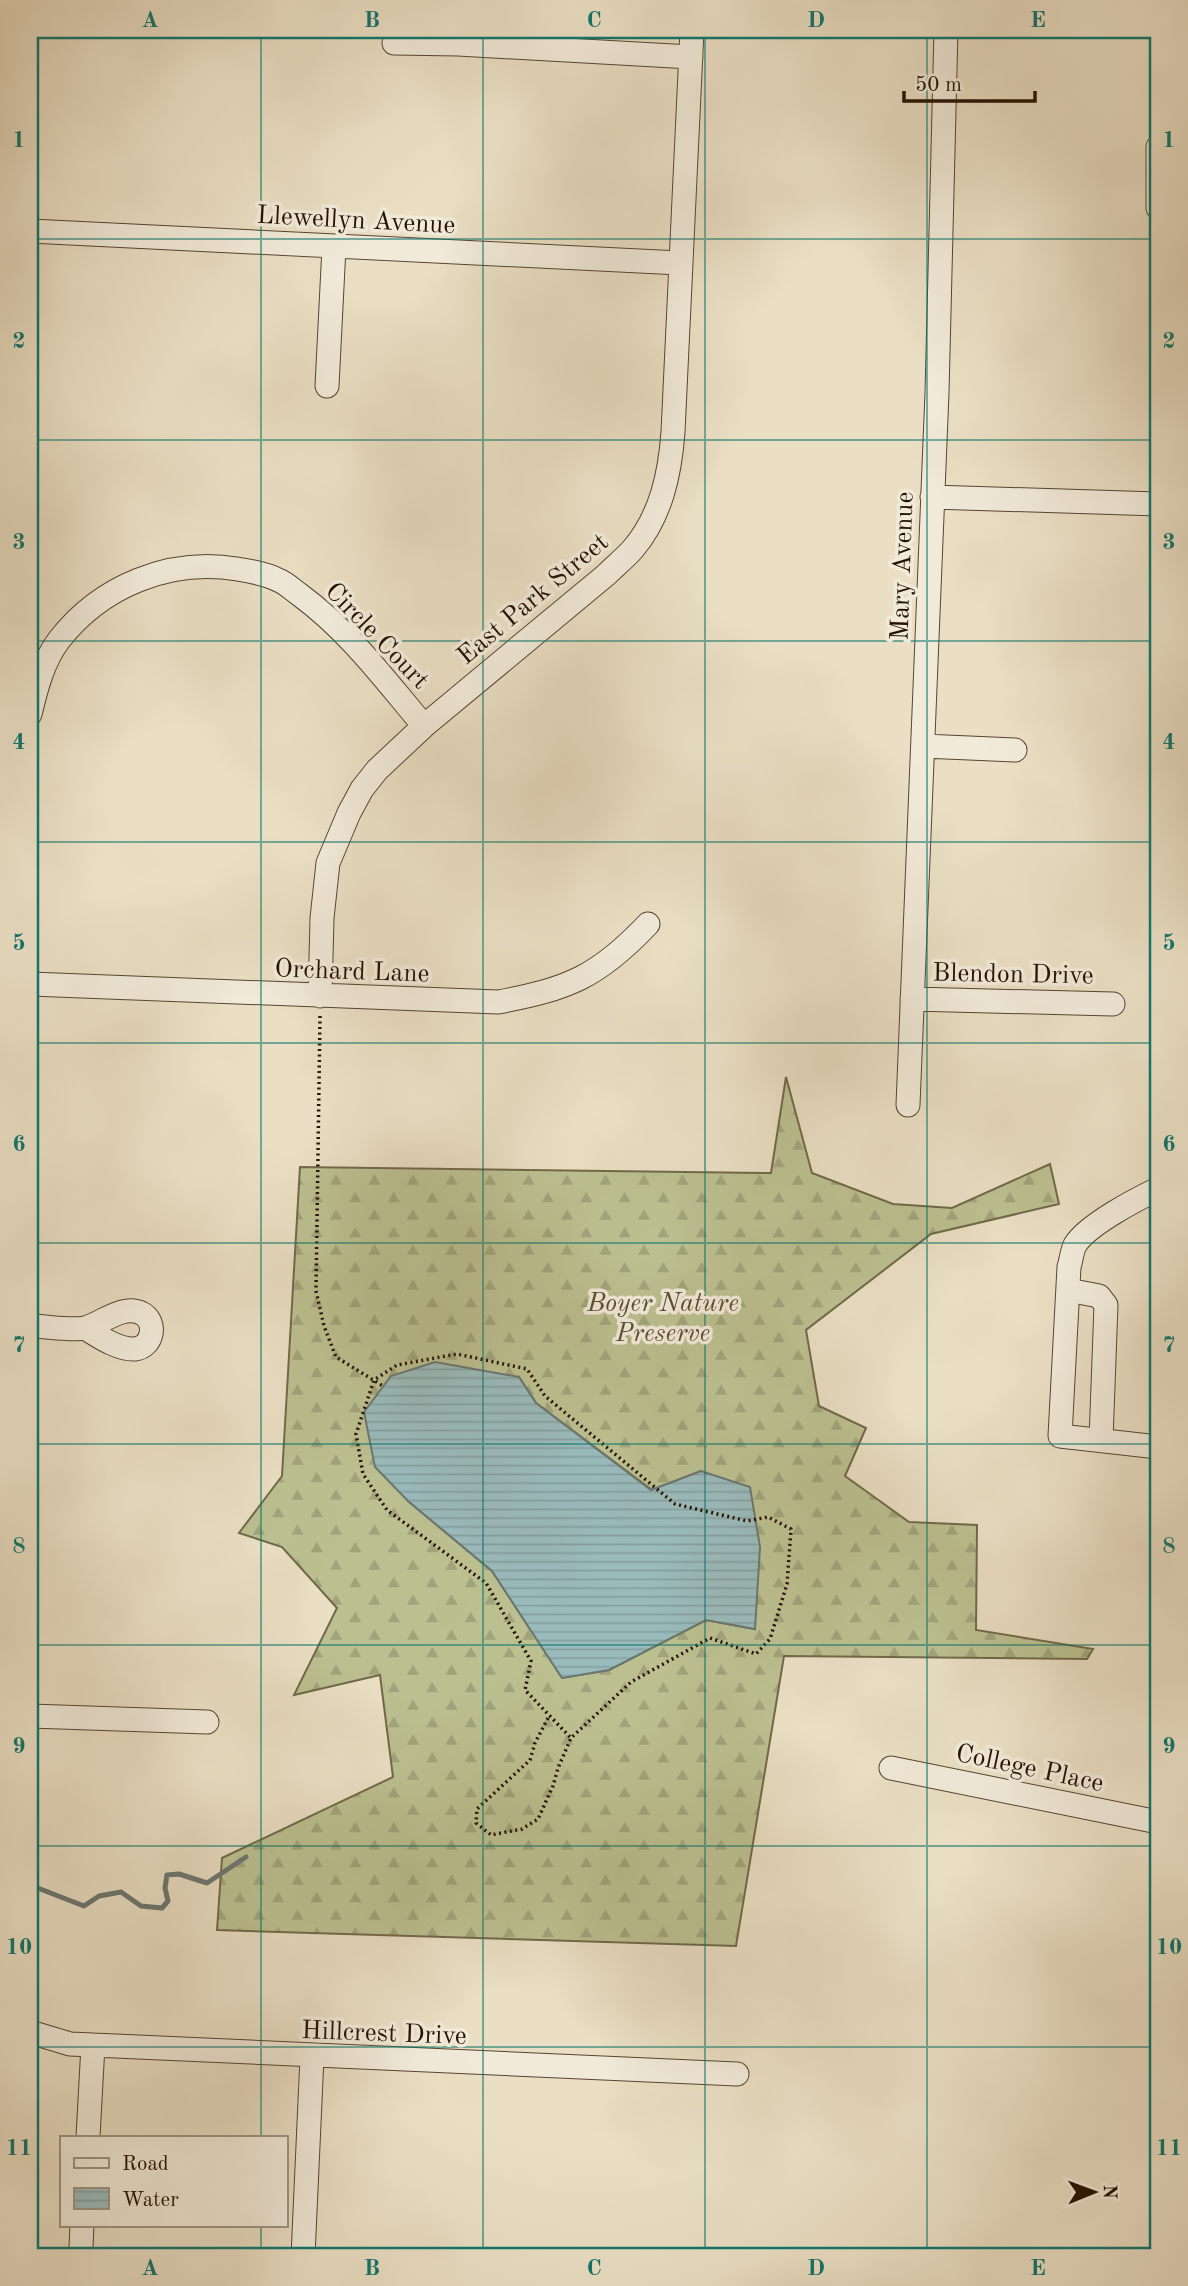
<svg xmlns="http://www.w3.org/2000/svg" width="1188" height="2286" font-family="'Old Standard TT',serif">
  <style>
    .forest { fill: url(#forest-firs); stroke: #706949; stroke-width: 2; fill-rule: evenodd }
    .water { fill: url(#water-rules); stroke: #6b7771; stroke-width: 2 }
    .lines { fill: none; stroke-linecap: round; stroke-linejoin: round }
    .stream { stroke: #6b7771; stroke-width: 5 }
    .minor-casing { stroke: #564532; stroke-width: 25 }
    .path { stroke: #251201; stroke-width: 3.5; stroke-dasharray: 2 3.5; stroke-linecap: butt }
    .minor { stroke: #f1ead9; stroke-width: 23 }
    .grid { fill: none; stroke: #0f766e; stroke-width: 2; stroke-opacity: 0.55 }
    .labels { text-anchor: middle; stroke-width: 7; stroke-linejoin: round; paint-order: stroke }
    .street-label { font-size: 26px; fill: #251201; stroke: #f1ead9 }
    .park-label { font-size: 26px; font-style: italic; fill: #5a4f33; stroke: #f1ead9 }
    .neatline { fill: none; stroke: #0f766e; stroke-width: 2.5 }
    .grid-label { font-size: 23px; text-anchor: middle; font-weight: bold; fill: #0f766e }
  </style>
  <defs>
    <pattern id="forest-firs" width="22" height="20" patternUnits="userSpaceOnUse" patternTransform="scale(1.75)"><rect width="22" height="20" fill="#bcc091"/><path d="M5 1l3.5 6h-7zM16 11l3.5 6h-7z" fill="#a1a47b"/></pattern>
    <pattern id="water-rules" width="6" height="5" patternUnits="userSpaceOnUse" patternTransform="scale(1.75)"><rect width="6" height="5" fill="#9abbbc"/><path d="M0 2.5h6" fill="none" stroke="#85a0a0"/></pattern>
  </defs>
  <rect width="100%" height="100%" fill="#eadfc4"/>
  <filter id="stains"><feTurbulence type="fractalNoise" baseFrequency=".00286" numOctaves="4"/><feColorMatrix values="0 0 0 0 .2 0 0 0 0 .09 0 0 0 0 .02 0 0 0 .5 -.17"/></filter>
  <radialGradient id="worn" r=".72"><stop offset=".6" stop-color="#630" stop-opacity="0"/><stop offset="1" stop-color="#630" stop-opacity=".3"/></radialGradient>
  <path class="forest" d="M 786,1077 L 812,1173 L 893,1204 L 952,1208 L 1050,1164 L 1059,1204 L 931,1234 L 806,1330 L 819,1406 L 866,1428 L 845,1476 L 909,1522 L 977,1525 L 976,1630 L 1093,1649 L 1087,1659 L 784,1656 L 736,1946 L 217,1930 L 222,1858 L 393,1777 L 380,1675 L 294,1695 L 337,1608 L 282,1547 L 239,1533 L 282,1476 L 300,1167 L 771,1173 ZM 519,1377 L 536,1403 L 652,1490 L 701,1471 L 754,1629 L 706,1620 L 609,1670 L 562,1678 L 492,1571 L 408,1501 Z"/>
  <path class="water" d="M 435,1362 L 519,1377 L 536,1403 L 651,1490 L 701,1471 L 750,1487 L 760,1547 L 755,1629 L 706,1620 L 609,1670 L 562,1678 L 492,1571 L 408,1501 L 375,1467 L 364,1412 L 391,1376 Z"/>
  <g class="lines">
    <path class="stream" d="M 30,1885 L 84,1906 L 99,1896 L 121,1892 L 141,1906 L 162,1908 L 168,1901 L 165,1888 L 167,1875 L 179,1874 L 207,1883 L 246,1857"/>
    <g class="minor-casing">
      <path id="minor" d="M 394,43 L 458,44 L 691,57
        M 1158,147 L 1158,208
        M 30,231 L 680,263
        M 327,386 L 334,247
        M 932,497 L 1158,504
        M 30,714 C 36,689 43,661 59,640 C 101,586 169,558 237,569 C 250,571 267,574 278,580 C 286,583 293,590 300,595 C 349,631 385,680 424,726
        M 923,746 L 1015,750
        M 30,984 L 498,1002 C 568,989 598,977 648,924
        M 320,996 L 322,918 L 328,863 L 349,813 L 362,789 L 377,770 L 424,726 L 606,575 C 615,566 625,558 633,549 C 661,516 670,474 673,432 L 692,30
        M 912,999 L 1113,1004
        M 908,1105 L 937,393 L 946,30
        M 1158,1189 C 1137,1199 1087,1225 1075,1245 C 1072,1251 1071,1261 1069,1267 L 1060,1436 L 1158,1447
        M 1068,1290 L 1099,1296 L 1106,1305 L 1101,1440
        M 30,1326 C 45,1326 71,1331 85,1328 C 101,1324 123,1304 141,1313 C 158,1321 153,1347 135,1349 C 118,1350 98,1336 85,1328
        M 30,1716 L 207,1722
        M 891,1768 L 1158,1822
        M 30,2032 L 70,2044 L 93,2045 L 737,2074
        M 88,2137 L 93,2045
        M 81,2247 L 82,2225
        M 303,2256 L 312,2057"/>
    </g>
    <path class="path" d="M 320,1016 L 316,1291 L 324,1326 L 336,1357 L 383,1386
      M 548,1718 L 535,1743 L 530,1760 L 477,1809 L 476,1823 L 491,1835 L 522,1829 L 538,1819 L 553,1786 L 558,1768 L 571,1738 L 631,1682 L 710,1638 L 756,1654 L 770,1639 L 787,1584 L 791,1529 L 768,1517 L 747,1521 L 675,1504 L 545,1396 L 527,1369 L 457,1354 L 397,1365 L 374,1380 L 356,1434 L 363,1474 L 387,1510 L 486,1583 L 531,1661 L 525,1690 L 571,1738"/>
    <use href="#minor" class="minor"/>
  </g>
  <path class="grid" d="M 261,30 L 261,2137M 483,30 L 483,2256M 705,30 L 705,2256M 927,30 L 927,2256M 30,239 L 1158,239M 30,440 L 1158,440M 30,641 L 1158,641M 30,842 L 1158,842M 30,1043 L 1158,1043M 30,1243 L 1158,1243M 30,1444 L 1158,1444M 30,1645 L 1158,1645M 30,1846 L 1158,1846M 30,2047 L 1158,2047M 261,2225 L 261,2256"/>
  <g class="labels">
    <g class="street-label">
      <text transform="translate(356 219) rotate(3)" y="9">Llewellyn Avenue</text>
      <text transform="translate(901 566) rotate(-88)" y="9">Mary Avenue</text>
      <text transform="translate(532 598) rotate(-40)" y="9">East Park Street</text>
      <text transform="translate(378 635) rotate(46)" y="9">Circle Court</text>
      <text transform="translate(352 970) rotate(2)" y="9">Orchard Lane</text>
      <text transform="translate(1013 973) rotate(1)" y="9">Blendon Drive</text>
      <text transform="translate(1030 1767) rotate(12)" y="9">College Place</text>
      <text transform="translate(384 2032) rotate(2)" y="9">Hillcrest Drive</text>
    </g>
    <g class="park-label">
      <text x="663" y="1311">Boyer Nature<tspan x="663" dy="30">Preserve</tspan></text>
    </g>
  </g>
  <rect width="1188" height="2286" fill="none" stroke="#eadfc4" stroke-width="77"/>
  <rect x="60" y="2136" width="228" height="91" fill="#f1ead9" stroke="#9f9483" stroke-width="2"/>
  <rect x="74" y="2158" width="35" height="10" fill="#f1ead9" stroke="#9f9483" stroke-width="2"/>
  <text x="122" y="2170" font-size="21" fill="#251201">Road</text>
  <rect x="74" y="2188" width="35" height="21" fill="url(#water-rules)" stroke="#9f9483" stroke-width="2"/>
  <text x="122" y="2206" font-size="21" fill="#251201">Water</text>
  <g transform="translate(1094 2192) rotate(89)" stroke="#f1ead9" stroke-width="5" paint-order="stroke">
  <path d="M0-5L12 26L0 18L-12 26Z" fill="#251201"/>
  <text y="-10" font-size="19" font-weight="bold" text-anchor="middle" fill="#251201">N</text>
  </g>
  <path d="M904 91v10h131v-10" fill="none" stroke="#251201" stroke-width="3.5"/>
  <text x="915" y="91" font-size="21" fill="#251201" stroke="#f1ead9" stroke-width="5" paint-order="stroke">50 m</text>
  <rect x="38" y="38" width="1112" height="2210" class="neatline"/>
  <g class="grid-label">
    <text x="150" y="27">A</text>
    <text x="372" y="27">B</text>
    <text x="594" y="27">C</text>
    <text x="816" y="27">D</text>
    <text x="1038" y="27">E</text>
    <text x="19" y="147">1</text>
    <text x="1169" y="147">1</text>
    <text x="19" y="348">2</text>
    <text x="1169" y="348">2</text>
    <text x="19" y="549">3</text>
    <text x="1169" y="549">3</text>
    <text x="19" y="749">4</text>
    <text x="1169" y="749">4</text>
    <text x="19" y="950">5</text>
    <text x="1169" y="950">5</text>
    <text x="19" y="1151">6</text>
    <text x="1169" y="1151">6</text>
    <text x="19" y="1352">7</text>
    <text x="1169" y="1352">7</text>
    <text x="19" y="1553">8</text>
    <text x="1169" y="1553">8</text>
    <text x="19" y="1753">9</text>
    <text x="1169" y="1753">9</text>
    <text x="19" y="1954">10</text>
    <text x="1169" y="1954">10</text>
    <text x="19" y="2155">11</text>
    <text x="1169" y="2155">11</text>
    <text x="150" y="2275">A</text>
    <text x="372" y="2275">B</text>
    <text x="594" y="2275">C</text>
    <text x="816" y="2275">D</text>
    <text x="1038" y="2275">E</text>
  </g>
  <rect width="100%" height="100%" filter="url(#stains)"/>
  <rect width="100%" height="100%" fill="url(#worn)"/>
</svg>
